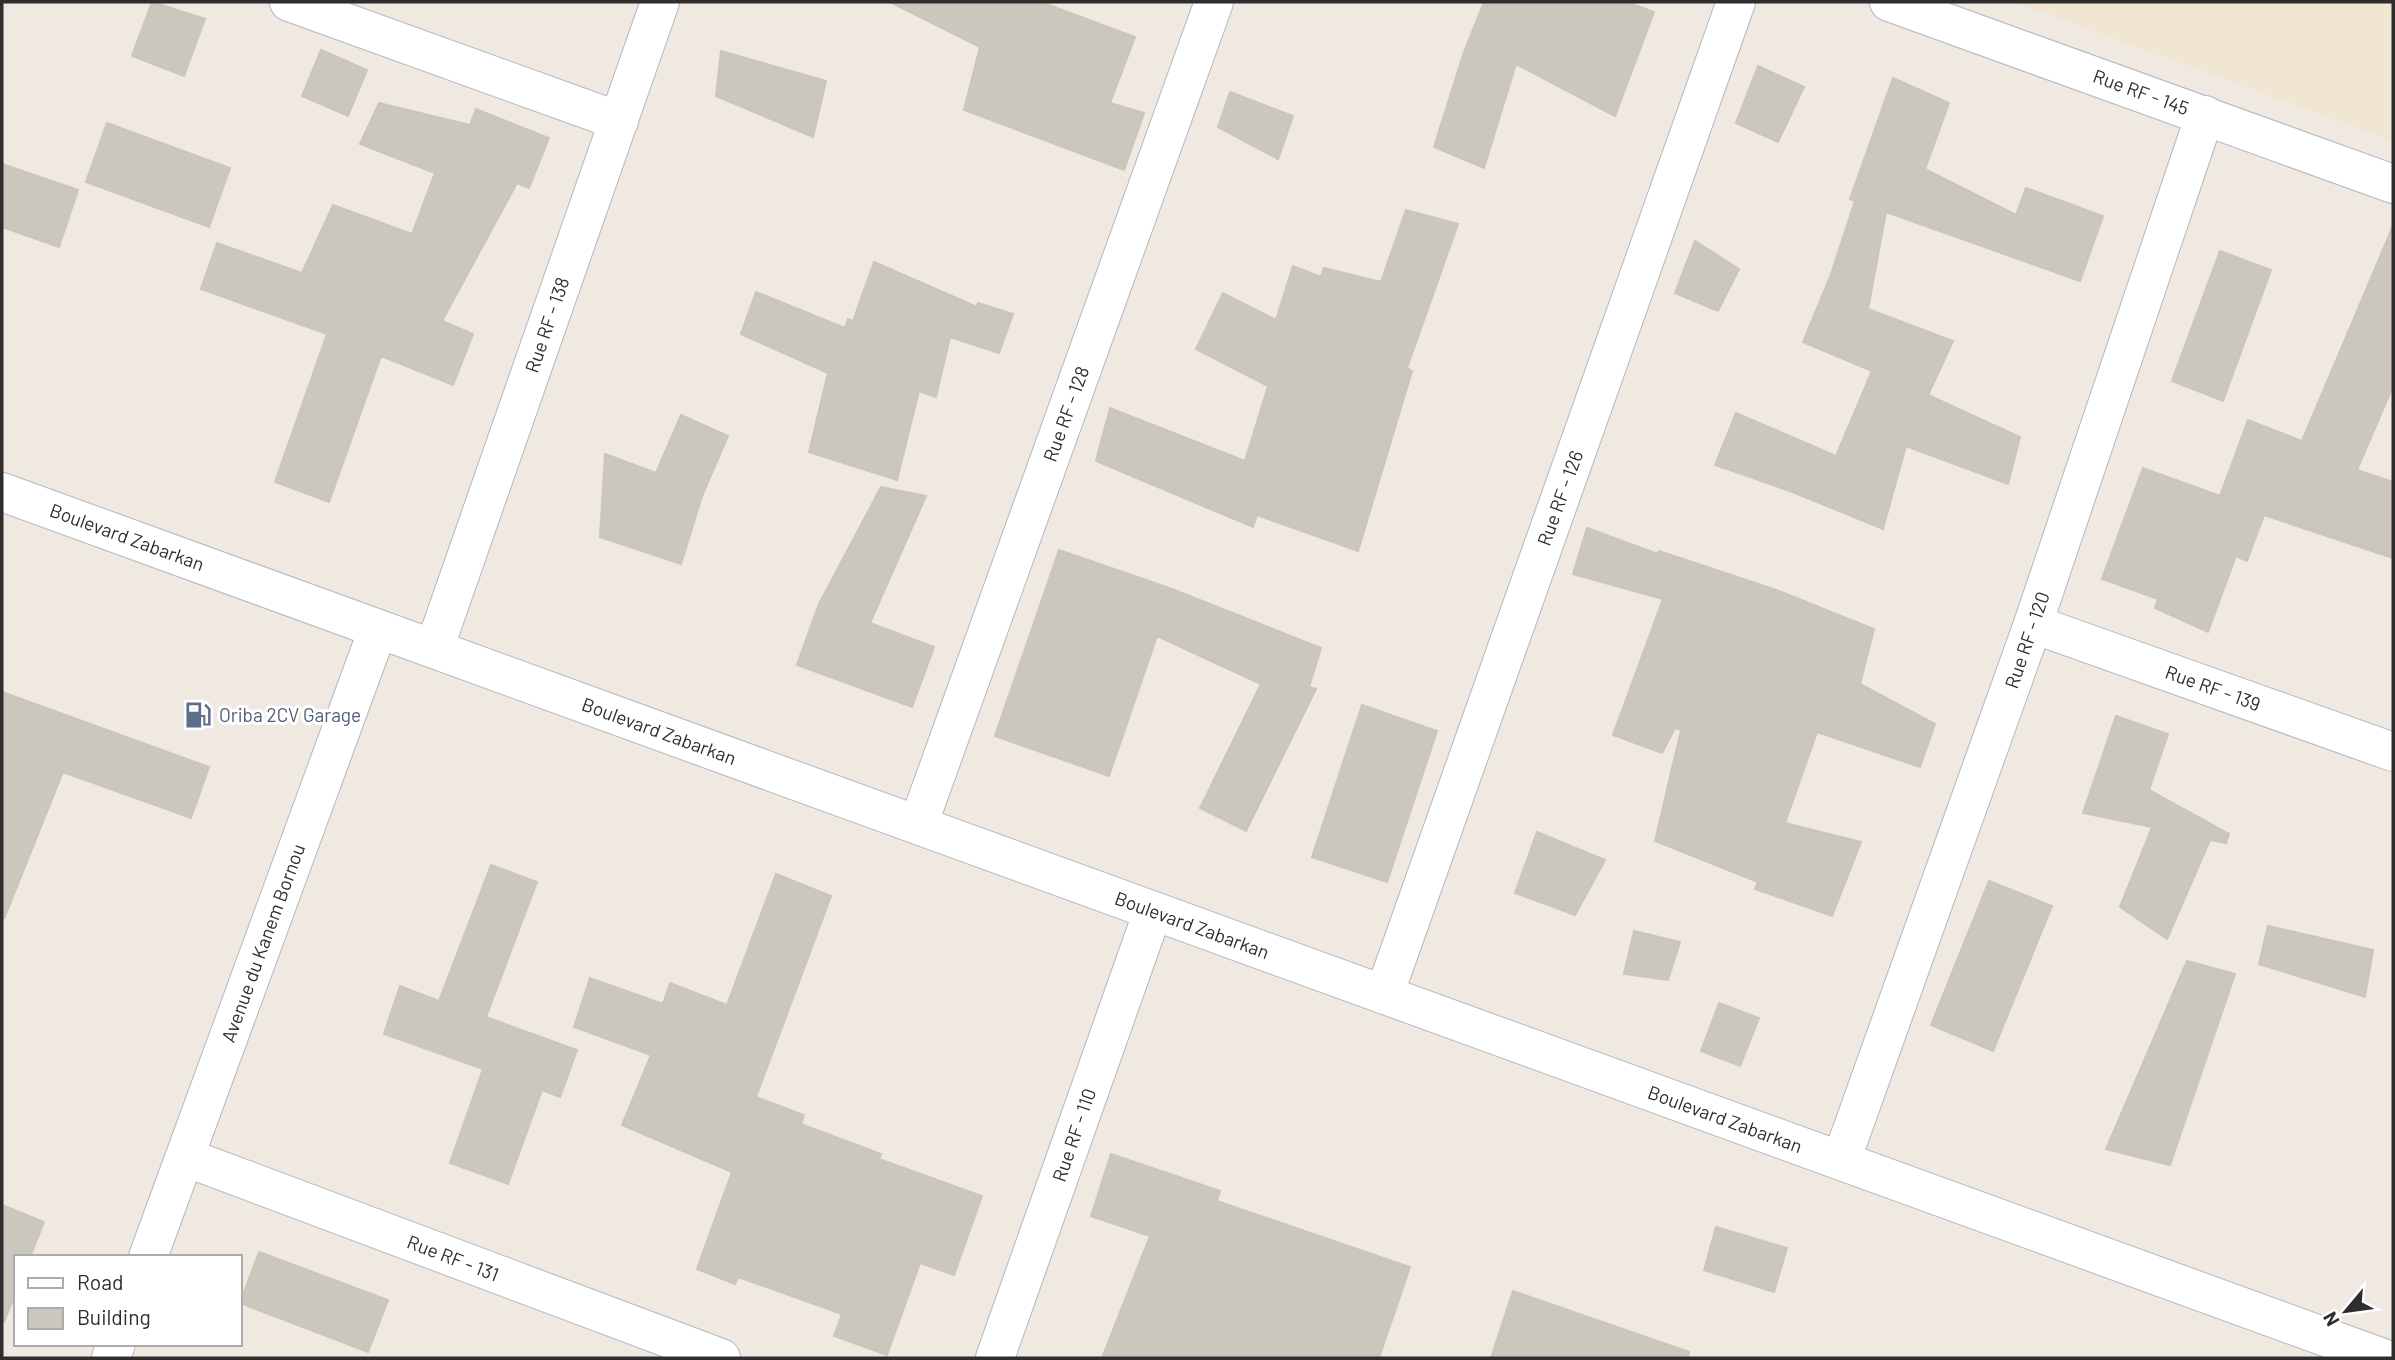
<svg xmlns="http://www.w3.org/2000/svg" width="2395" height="1360" font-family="Barlow,sans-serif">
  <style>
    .education { fill: #f0e6d1 }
    .building { fill: #cbc7bf; stroke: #cbc5ba; stroke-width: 2 }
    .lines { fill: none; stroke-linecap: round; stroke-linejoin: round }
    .minor-casing { stroke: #b4b7c1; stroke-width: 40 }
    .minor { stroke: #fff; stroke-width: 38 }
    .labels { text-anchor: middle; stroke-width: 6; stroke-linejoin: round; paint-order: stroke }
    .street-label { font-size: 19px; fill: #2e2e2e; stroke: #fff }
    .service-label { font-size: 19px; fill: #4e5e75; stroke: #fff; text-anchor: start }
  </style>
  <rect width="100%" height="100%" fill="#efe9e1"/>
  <path class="education" d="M 2014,2 L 2393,2 L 2393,141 Z"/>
  <path class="building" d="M 152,2 L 205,19 L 184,76 L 132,56 Z
    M 890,2 L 1041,2 L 1135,37 L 1110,103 L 1144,113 L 1124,170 L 964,110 L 980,47 Z
    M 1484,2 L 1627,2 L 1654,12 L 1615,116 L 1516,64 L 1484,168 L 1434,147 L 1464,52 Z
    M 321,50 L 367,70 L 348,116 L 302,96 Z
    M 721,51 L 826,81 L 813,137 L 716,96 Z
    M 1758,66 L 1804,87 L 1778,142 L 1736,123 Z
    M 1893,78 L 1949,103 L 1925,169 L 2016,215 L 2026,188 L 2103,216 L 2080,281 L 1886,212 L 1868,309 L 1953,341 L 1928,395 L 2020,437 L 2008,484 L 1906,446 L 1883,529 L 1790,491 L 1715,465 L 1736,413 L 1836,456 L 1872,371 L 1803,342 L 1830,277 L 1855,201 L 1850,199 Z
    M 1230,92 L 1293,116 L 1278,159 L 1218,127 Z
    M 379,103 L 470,125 L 476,109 L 549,138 L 529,188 L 517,183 L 442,321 L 473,334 L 453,385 L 381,356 L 329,502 L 275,482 L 327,334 L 201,289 L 217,243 L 302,273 L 333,205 L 412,234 L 435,173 L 360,144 Z
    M 107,123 L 230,168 L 209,227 L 86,182 Z
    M 2,164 L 78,190 L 59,247 L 2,227 Z
    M 1406,210 L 1458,224 L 1407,368 L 1412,371 L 1358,551 L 1257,515 L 1253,527 L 1096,461 L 1110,408 L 1245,461 L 1268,386 L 1196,349 L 1223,293 L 1276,320 L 1293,266 L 1321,277 L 1324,268 L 1381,282 Z
    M 2393,226 L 2393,386 L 2357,470 L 2393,482 L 2393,558 L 2264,515 L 2247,561 L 2236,556 L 2208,632 L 2155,608 L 2158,599 L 2102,579 L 2143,468 L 2220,496 L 2248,420 L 2302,441 Z
    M 1695,241 L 1739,269 L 1718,311 L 1675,293 Z
    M 2220,251 L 2271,270 L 2223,401 L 2172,381 Z
    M 874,262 L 977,307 L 978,303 L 1013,314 L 999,353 L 950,337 L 936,397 L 919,391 L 897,480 L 809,452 L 828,373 L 741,334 L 756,292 L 845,328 L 848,319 L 853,321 Z
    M 681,415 L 728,436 L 702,496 L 681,564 L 600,537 L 605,454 L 656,473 Z
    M 881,487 L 926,496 L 870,623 L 934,647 L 912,707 L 797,665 L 819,604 Z
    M 1587,528 L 1658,554 L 1659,551 L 1779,591 L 1874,629 L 1860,684 L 1935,724 L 1920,767 L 1817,732 L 1785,823 L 1861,842 L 1832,916 L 1755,889 L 1758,882 L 1655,841 L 1681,730 L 1675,728 L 1662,753 L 1613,735 L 1663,599 L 1573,574 Z
    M 1059,550 L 1172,589 L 1321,648 L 1309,687 L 1316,689 L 1246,831 L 1200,808 L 1261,684 L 1157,636 L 1109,776 L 995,736 Z
    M 2,692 L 209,767 L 191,818 L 63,772 L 4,919 Z
    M 1362,705 L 1437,731 L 1387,882 L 1312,857 Z
    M 2116,716 L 2168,734 L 2149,790 L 2229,834 L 2226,843 L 2210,840 L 2167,939 L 2120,907 L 2152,827 L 2083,813 Z
    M 1537,832 L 1605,860 L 1575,915 L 1515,893 Z
    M 491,865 L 537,882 L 486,1017 L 577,1050 L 560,1097 L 542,1090 L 508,1184 L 450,1163 L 483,1069 L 384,1034 L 400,986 L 439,1001 Z
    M 776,874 L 831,896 L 756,1097 L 804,1115 L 801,1124 L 881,1154 L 879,1159 L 982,1196 L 954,1275 L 920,1263 L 887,1355 L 834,1336 L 842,1314 L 738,1277 L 735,1284 L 697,1269 L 732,1172 L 622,1125 L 651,1055 L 574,1027 L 590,978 L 663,1004 L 670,983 L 727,1005 Z
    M 1989,881 L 2052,906 L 1993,1051 L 1931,1025 Z
    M 2268,926 L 2373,950 L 2365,997 L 2259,964 Z
    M 1634,931 L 1680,942 L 1668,980 L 1624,974 Z
    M 2187,961 L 2235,974 L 2170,1165 L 2106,1149 Z
    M 1719,1003 L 1759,1018 L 1740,1066 L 1701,1051 Z
    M 1111,1154 L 1220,1191 L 1217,1201 L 1410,1267 L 1379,1358 L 1102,1358 L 1150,1236 L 1091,1216 Z
    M 2,1205 L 44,1222 L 30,1257 L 16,1257 L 16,1292 L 4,1322 Z
    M 1716,1227 L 1787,1248 L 1774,1292 L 1704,1270 Z
    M 259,1252 L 388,1300 L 368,1352 L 240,1303 Z
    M 1513,1291 L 1689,1352 L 1688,1358 L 1491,1358 Z"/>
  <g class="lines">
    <g class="minor-casing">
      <path id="minor" d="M 289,2 L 619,121
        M 1889,2 L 2393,184
        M 2,492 L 2383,1358
        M 2033,624 L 2393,752
        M 434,649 L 660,2
        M 918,825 L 1214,2
        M 1384,995 L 1736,2
        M 185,1157 L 721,1358
        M 1841,1161 L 2033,624 L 2205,115
        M 148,1257 L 378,629
        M 111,1358 L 116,1344
        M 995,1358 L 1153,911"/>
    </g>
    <use href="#minor" class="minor"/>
  </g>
  <defs>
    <g id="fuel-bare" transform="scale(2.1)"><path d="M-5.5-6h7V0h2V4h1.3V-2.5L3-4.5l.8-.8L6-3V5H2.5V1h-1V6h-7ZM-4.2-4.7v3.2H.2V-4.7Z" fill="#5c6f8a" stroke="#fff" stroke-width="2.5" paint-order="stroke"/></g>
  </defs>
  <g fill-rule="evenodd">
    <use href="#fuel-bare" x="198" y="715"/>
  </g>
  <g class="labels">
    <g class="street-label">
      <text transform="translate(2141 92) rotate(20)" y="7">Rue RF - 145</text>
      <text transform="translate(547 325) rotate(-71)" y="7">Rue RF - 138</text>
      <text transform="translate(1066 414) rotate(-70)" y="7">Rue RF - 128</text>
      <text transform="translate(1560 498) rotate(-70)" y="7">Rue RF - 126</text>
      <text transform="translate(127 537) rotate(20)" y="7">Boulevard Zabarkan</text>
      <text transform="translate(2027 640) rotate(-71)" y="7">Rue RF - 120</text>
      <text transform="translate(2213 688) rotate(20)" y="7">Rue RF - 139</text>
      <text transform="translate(659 731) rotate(20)" y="7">Boulevard Zabarkan</text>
      <text transform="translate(1192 925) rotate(20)" y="7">Boulevard Zabarkan</text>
      <text transform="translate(263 943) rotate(-70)" y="7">Avenue du Kanem Bornou</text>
      <text transform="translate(1725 1119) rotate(20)" y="7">Boulevard Zabarkan</text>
      <text transform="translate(1074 1135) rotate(-71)" y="7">Rue RF - 110</text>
      <text transform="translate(453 1258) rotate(21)" y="7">Rue RF - 131</text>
    </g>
    <g class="service-label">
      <text x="219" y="722">Oriba 2CV Garage</text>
    </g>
  </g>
  <rect width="2395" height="1360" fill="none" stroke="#2e2e2e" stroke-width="7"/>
  <rect x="14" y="1255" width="228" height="91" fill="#ffffff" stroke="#ababab" stroke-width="2"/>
  <rect x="28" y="1278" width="35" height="10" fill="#ffffff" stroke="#ababab" stroke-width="2"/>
  <text x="77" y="1290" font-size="21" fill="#2e2e2e">Road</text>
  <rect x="28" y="1308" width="35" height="21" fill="#cbc7bf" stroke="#ababab" stroke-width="2"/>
  <text x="77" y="1325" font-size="21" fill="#2e2e2e">Building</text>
  <g transform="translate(2346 1311) rotate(241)" stroke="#ffffff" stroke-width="5" paint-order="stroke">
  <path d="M0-5L12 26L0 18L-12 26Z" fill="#2e2e2e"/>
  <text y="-10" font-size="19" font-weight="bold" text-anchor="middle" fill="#2e2e2e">N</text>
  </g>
</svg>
